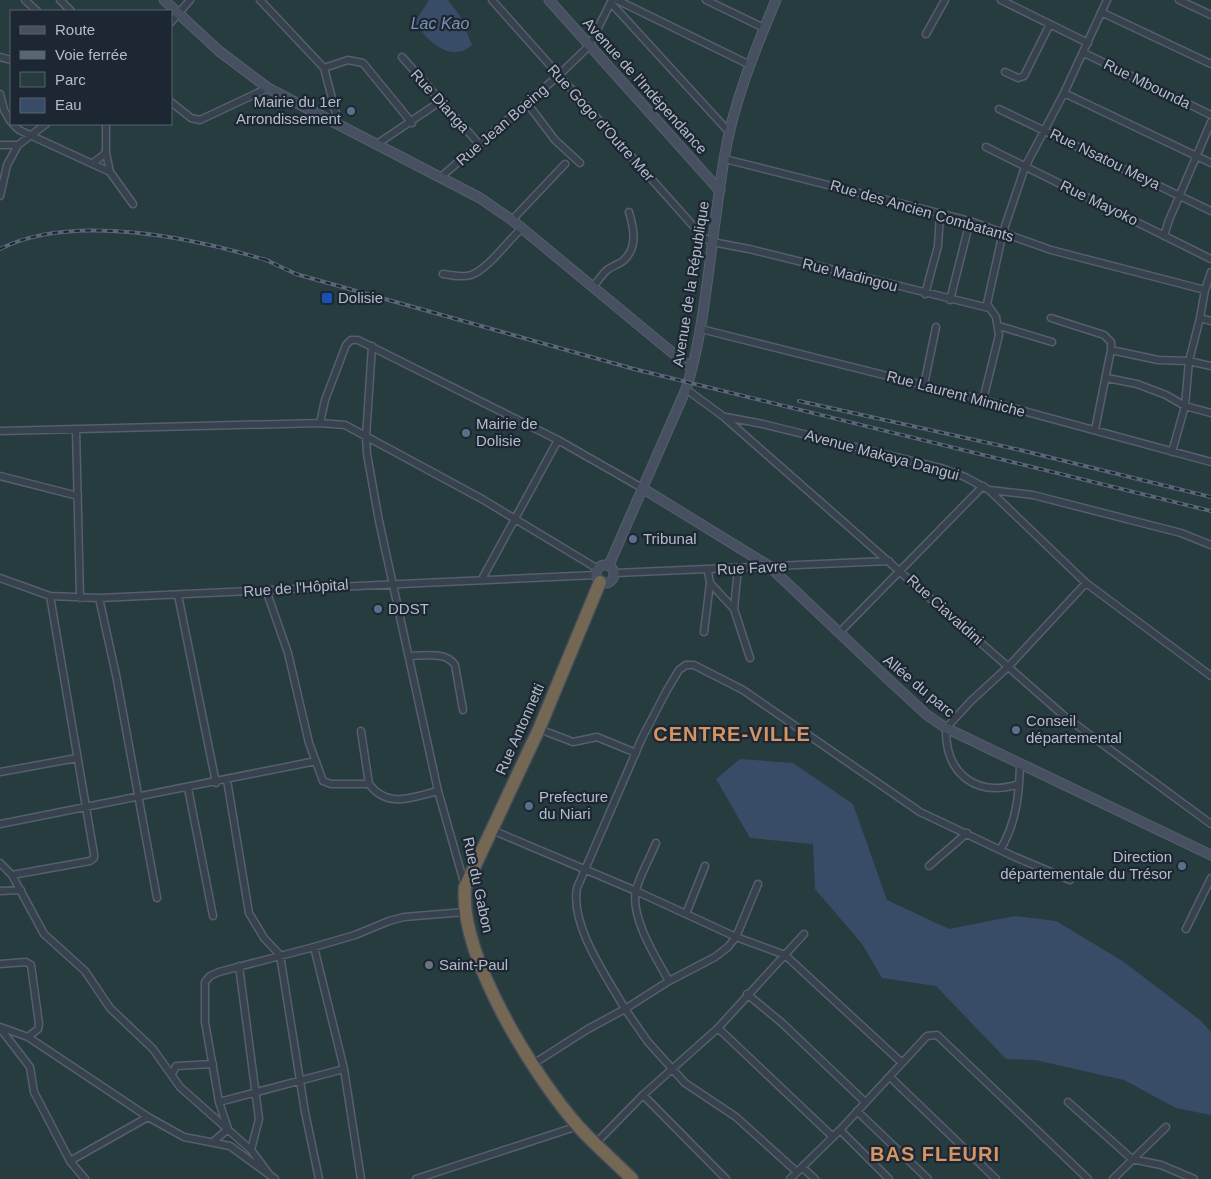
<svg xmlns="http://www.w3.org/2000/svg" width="1211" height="1179" font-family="Helvetica,sans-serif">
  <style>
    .green { fill: #263c3f; fill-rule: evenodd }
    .water { fill: #394c67 }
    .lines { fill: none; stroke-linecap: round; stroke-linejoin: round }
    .street-casing { stroke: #565f6c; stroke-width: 9 }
    .secondary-casing { stroke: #565f6c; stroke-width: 11 }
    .highway-casing { stroke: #434c59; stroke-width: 15 }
    .street { stroke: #38414e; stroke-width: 6 }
    .secondary { stroke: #465061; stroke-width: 9 }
    .highway { stroke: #746855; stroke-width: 12 }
    .rail-casing { stroke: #5a6575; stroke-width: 4 }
    .rail { stroke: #1d2633; stroke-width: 2; stroke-dasharray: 5.5; stroke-linecap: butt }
    .service-dot { fill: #5c6f8a; stroke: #1d2633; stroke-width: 2 }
    .transit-dot { fill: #1a4fb4; stroke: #1d2633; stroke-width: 2 }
    .worship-dot { fill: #6b7280; stroke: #1d2633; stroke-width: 2 }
    .labels { text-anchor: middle; stroke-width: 4.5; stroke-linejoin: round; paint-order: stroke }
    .street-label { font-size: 15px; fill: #b4bcc9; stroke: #1d2633 }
    .poi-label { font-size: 15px; fill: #b4bcc9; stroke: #1d2633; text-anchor: start }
    .water-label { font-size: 16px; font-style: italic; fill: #7c92b1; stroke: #1d2633 }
    .district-label { font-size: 20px; font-weight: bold; letter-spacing: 1px; fill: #d59563; stroke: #1d2633 }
  </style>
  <rect width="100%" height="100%" fill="#242f3e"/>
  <path class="green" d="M 0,0 L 1211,0 L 1211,1179 L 0,1179 ZM 11,11 L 171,11 L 171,124 L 11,124 Z"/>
  <path class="water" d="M 429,0 L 448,0 L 460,16 L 472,45 C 451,64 427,41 415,22 Z
    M 740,759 L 793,763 L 853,804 L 887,900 L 949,929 L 1015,916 L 1056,921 L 1124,962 L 1200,1020 L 1211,1032 L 1211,1115 L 1176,1108 L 1124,1080 L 1035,1060 L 1006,1059 L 936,986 L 882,978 L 862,944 L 815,889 L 813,844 L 750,838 L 716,779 Z"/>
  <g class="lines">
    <g class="street-casing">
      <path id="street" d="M 25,0 L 37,11
        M 60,0 L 71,11
        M 260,0 L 324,68 L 339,125
        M 492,0 L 704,238 L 712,242 L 749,249 L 989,308
        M 617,0 L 750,65
        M 706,0 L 764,28
        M 1001,0 L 1088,43
        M 1179,0 L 1211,15
        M 611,3 L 730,133
        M 1101,12 L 1211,64
        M 171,22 L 190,0
        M 926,34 L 945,0
        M 1084,53 L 1211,115
        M 0,57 L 11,60
        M 402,57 L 479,144
        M 324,68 L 348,60 L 363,63 L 412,123
        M 1005,72 L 1018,78 L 1024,76 L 1050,24
        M 1064,93 L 1211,163
        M 0,94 L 4,110 L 11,122
        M 171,102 L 191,118 L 200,120 L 268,88
        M 527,103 L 555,140 L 580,163
        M 999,109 L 1211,211
        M 13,124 L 19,130 L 110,172
        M 106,124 L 106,153 L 110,172 L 133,204
        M 377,144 L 441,101
        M 0,145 L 18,145
        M 986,147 L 1211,259
        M 725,159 L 970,221 L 1051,250 L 1205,290
        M 93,163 L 106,153
        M 442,176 L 558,76 L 589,46 L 612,0
        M 0,196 L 7,165 L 18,145 L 46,124
        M 512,220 L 565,164
        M 1164,236 L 1169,220 L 1211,122
        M 443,274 C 452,275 462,278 471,275 C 487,270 508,241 521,229
        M 593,287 C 597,282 601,276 606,271 C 611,266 618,265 623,261 C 638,248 634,229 629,212
        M 925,294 L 938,246 L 940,214
        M 950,300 L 970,221
        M 1051,318 L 1104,335 L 1111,342 L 1111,350
        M 1200,318 L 1211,321
        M 999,326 L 1052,342
        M 701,329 L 983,400 L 1211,462
        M 372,346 L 366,437 L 367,454 L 379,521 L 438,791 L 465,886
        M 1107,378 L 1137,384 L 1166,395 L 1185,406 L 1211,413
        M 924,385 L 936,327
        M 686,389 L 724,417 L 1063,715 L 1211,824
        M 983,400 L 999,335 L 996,317 L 987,304 L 1003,232 L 1025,167 L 1064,93 L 1107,0
        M 726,417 L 763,424 L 941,468 L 965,477 L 989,490 L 1033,495 L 1181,533 L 1211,545
        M 320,423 L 325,400 L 346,345 L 351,340 L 358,340 L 558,440 L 642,488
        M 76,429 L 80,598
        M 1095,430 L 1111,350 L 1158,360 L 1189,361 L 1211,366
        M 0,431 L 320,423 L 345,425 L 482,499 L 598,569
        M 1172,452 L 1185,406 L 1189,361 L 1200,318 L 1205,290 L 1211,272
        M 0,476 L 78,496
        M 989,490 L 1086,583 L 1211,676
        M 738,568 L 734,609 L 750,658
        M 708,571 L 710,583 L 734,609
        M 615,573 L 889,561
        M 0,578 L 50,596 L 99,598 L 596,575
        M 482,579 L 558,440
        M 266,590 L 288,653 L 309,743 L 323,781 L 331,784 L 369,784 C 388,809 412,797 438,791
        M 178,595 L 216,783
        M 99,598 L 116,675 L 157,898
        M 704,632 L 710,583
        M 839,633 L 983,486
        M 409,656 C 424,656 446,651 455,665 L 463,710
        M 539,729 L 573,742 L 597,737 L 636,753
        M 361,731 L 369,784
        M 0,772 L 77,758
        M 227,780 L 249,913 L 264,938 L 280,955 L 305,1112 L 319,1179
        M 1019,784 C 975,798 945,773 946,728 L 971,701 L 1009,666 L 1086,583
        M 188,788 L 213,916
        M 0,824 L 316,761
        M 492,830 L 636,891 L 736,937 L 785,955 L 901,1062
        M 656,843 C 650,858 640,875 636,890 C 630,917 656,958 669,981
        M 1000,850 C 1016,824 1019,796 1020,766
        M 0,863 L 12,875 L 44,934 L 85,971 L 110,1008 L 153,1049 L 180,1087 L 251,1150 L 269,1174
        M 929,866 L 967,833
        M 12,875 L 90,861 L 94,858 L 94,854 L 50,596
        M 758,884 L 736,937 L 728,947 L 715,957 L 669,981 L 625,1009 L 648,1042 L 685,1083 L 736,1117 L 797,1172
        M 0,891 L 21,890
        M 686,914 L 705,866
        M 1186,929 L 1211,878
        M 314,947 L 344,1069 L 361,1179
        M 0,964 L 26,962 L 31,965 L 39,1024 L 38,1029 L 28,1037
        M 239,966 L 259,1119 L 251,1150
        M 747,994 L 782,1023 L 865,1102
        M 0,1027 L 28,1037 L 148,1117 L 184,1137 L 230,1146 L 275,1179
        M 0,1028 L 30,1067 L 34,1092 L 70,1161 L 85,1179
        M 718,1028 L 833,1137
        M 533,1064 L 588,1029 L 625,1009 C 607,977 570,926 577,888 L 642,738 L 667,690 L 679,670 L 686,665 L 694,665 L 743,690 L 920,812 L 1015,857 L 1070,880
        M 172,1074 L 176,1066 L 213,1064
        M 890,1077 L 996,1179
        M 643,1095 L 726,1179
        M 219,1102 L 205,1022 L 205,982 L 210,976 L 219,972 L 314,947 L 355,935 L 389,921 L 404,917 L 465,912
        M 1068,1102 L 1132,1159 L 1161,1165 L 1194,1179
        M 857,1111 L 928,1179
        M 840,1130 L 889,1179
        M 213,1142 L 228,1129 L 219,1102 L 344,1069
        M 596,1143 L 643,1095 L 718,1028 L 804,934
        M 70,1161 L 148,1117
        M 802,1167 L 815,1179
        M 416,1179 L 578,1126
        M 790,1179 L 840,1130 L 927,1036 L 937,1035 L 1088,1179
        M 1113,1179 L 1166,1127"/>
    </g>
    <g class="secondary-casing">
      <path id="secondary" d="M 164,0 L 219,51 L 268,88 L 480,198 L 512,220 L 692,369
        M 549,0 L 720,191
        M 642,488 L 769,566 L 888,679 L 927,715 L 946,728 L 1211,855
        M596 574a9 9 0 1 1 18 0a9 9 0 1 1-18 0Z
        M 609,565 L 686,389 C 698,352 703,314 708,277 C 713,238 718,198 724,159 C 733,104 754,52 776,0"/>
    </g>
    <g class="highway-casing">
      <path id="highway" d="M 600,582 L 539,729 L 465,887 C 459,956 533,1074 577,1125 C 594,1144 614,1161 632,1179"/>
    </g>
    <use href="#street" class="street"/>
    <use href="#secondary" class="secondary"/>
    <use href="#highway" class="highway"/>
    <g class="rail-casing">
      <path id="rail" d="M 0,249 C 72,212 195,238 269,261
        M 264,259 L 296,274 L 634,369 L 1211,511
        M 799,401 L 1020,450 L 1211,497"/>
    </g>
    <use href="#rail" class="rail"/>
  </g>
  <g class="service-dot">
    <circle cx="351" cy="111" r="5"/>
    <circle cx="466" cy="433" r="5"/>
    <circle cx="633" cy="539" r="5"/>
    <circle cx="378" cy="609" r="5"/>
    <circle cx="1016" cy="730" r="5"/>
    <circle cx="529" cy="806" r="5"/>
    <circle cx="1182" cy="866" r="5"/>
  </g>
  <rect class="transit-dot" x="321" y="292" width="12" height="12" rx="2.5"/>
  <circle class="worship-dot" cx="429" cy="965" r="5"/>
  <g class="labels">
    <g class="street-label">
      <text transform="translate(1147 84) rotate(26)" y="5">Rue Mbounda</text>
      <text transform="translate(645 86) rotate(48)" y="5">Avenue de l'Indépendance</text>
      <text transform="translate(440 101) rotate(48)" y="5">Rue Dianga</text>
      <text transform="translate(601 123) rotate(48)" y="5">Rue Gogo d'Outre Mer</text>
      <text transform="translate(502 125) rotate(-41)" y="5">Rue Jean Boeing</text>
      <text transform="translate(1105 159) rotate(26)" y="5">Rue Nsatou Meya</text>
      <text transform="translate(1099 203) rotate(26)" y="5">Rue Mayoko</text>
      <text transform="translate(922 211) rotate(16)" y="5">Rue des Ancien Combatants</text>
      <text transform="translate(850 275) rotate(14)" y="5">Rue Madingou</text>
      <text transform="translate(691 284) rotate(-81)" y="5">Avenue de la République</text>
      <text transform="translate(956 394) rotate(15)" y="5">Rue Laurent Mimiche</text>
      <text transform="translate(882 455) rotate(15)" y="5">Avenue Makaya Dangui</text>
      <text transform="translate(752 568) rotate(-3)" y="5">Rue Favre</text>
      <text transform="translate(296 588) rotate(-4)" y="5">Rue de l'Hôpital</text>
      <text transform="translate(945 610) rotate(42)" y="5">Rue Ciavaldini</text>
      <text transform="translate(919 686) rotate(40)" y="5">Allée du parc</text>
      <text transform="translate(520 729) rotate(-66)" y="5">Rue Antonnetti</text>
      <text transform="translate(478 885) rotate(78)" y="5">Rue du Gabon</text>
    </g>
    <g class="poi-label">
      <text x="341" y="107" text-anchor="end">Mairie du 1er<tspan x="341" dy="17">Arrondissement</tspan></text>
      <text x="338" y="303">Dolisie</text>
      <text x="476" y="429">Mairie de<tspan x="476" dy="17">Dolisie</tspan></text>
      <text x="643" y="544">Tribunal</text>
      <text x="388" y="614">DDST</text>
      <text x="1026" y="726">Conseil<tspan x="1026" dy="17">départemental</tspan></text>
      <text x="539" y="802">Prefecture<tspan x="539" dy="17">du Niari</tspan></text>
      <text x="1172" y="862" text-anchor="end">Direction<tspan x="1172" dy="17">départementale du Trésor</tspan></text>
      <text x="439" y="970">Saint-Paul</text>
    </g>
    <g class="water-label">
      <text x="440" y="29">Lac Kao</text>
    </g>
    <g class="district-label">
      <text x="732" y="741">CENTRE-VILLE</text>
      <text x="935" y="1161">BAS FLEURI</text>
    </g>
  </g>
  <rect x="10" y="10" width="162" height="115" fill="#1d2633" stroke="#59626f"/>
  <rect x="20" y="26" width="25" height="8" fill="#465061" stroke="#59626f"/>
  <text x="55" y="35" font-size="15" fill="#b4bcc9">Route</text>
  <rect x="20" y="51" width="25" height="8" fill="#5a6575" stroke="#59626f"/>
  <text x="55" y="60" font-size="15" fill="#b4bcc9">Voie ferrée</text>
  <rect x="20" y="72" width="25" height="15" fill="#263c3f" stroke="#59626f"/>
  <text x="55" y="85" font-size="15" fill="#b4bcc9">Parc</text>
  <rect x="20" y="98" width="25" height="15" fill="#394c67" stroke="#59626f"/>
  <text x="55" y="110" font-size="15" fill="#b4bcc9">Eau</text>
</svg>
